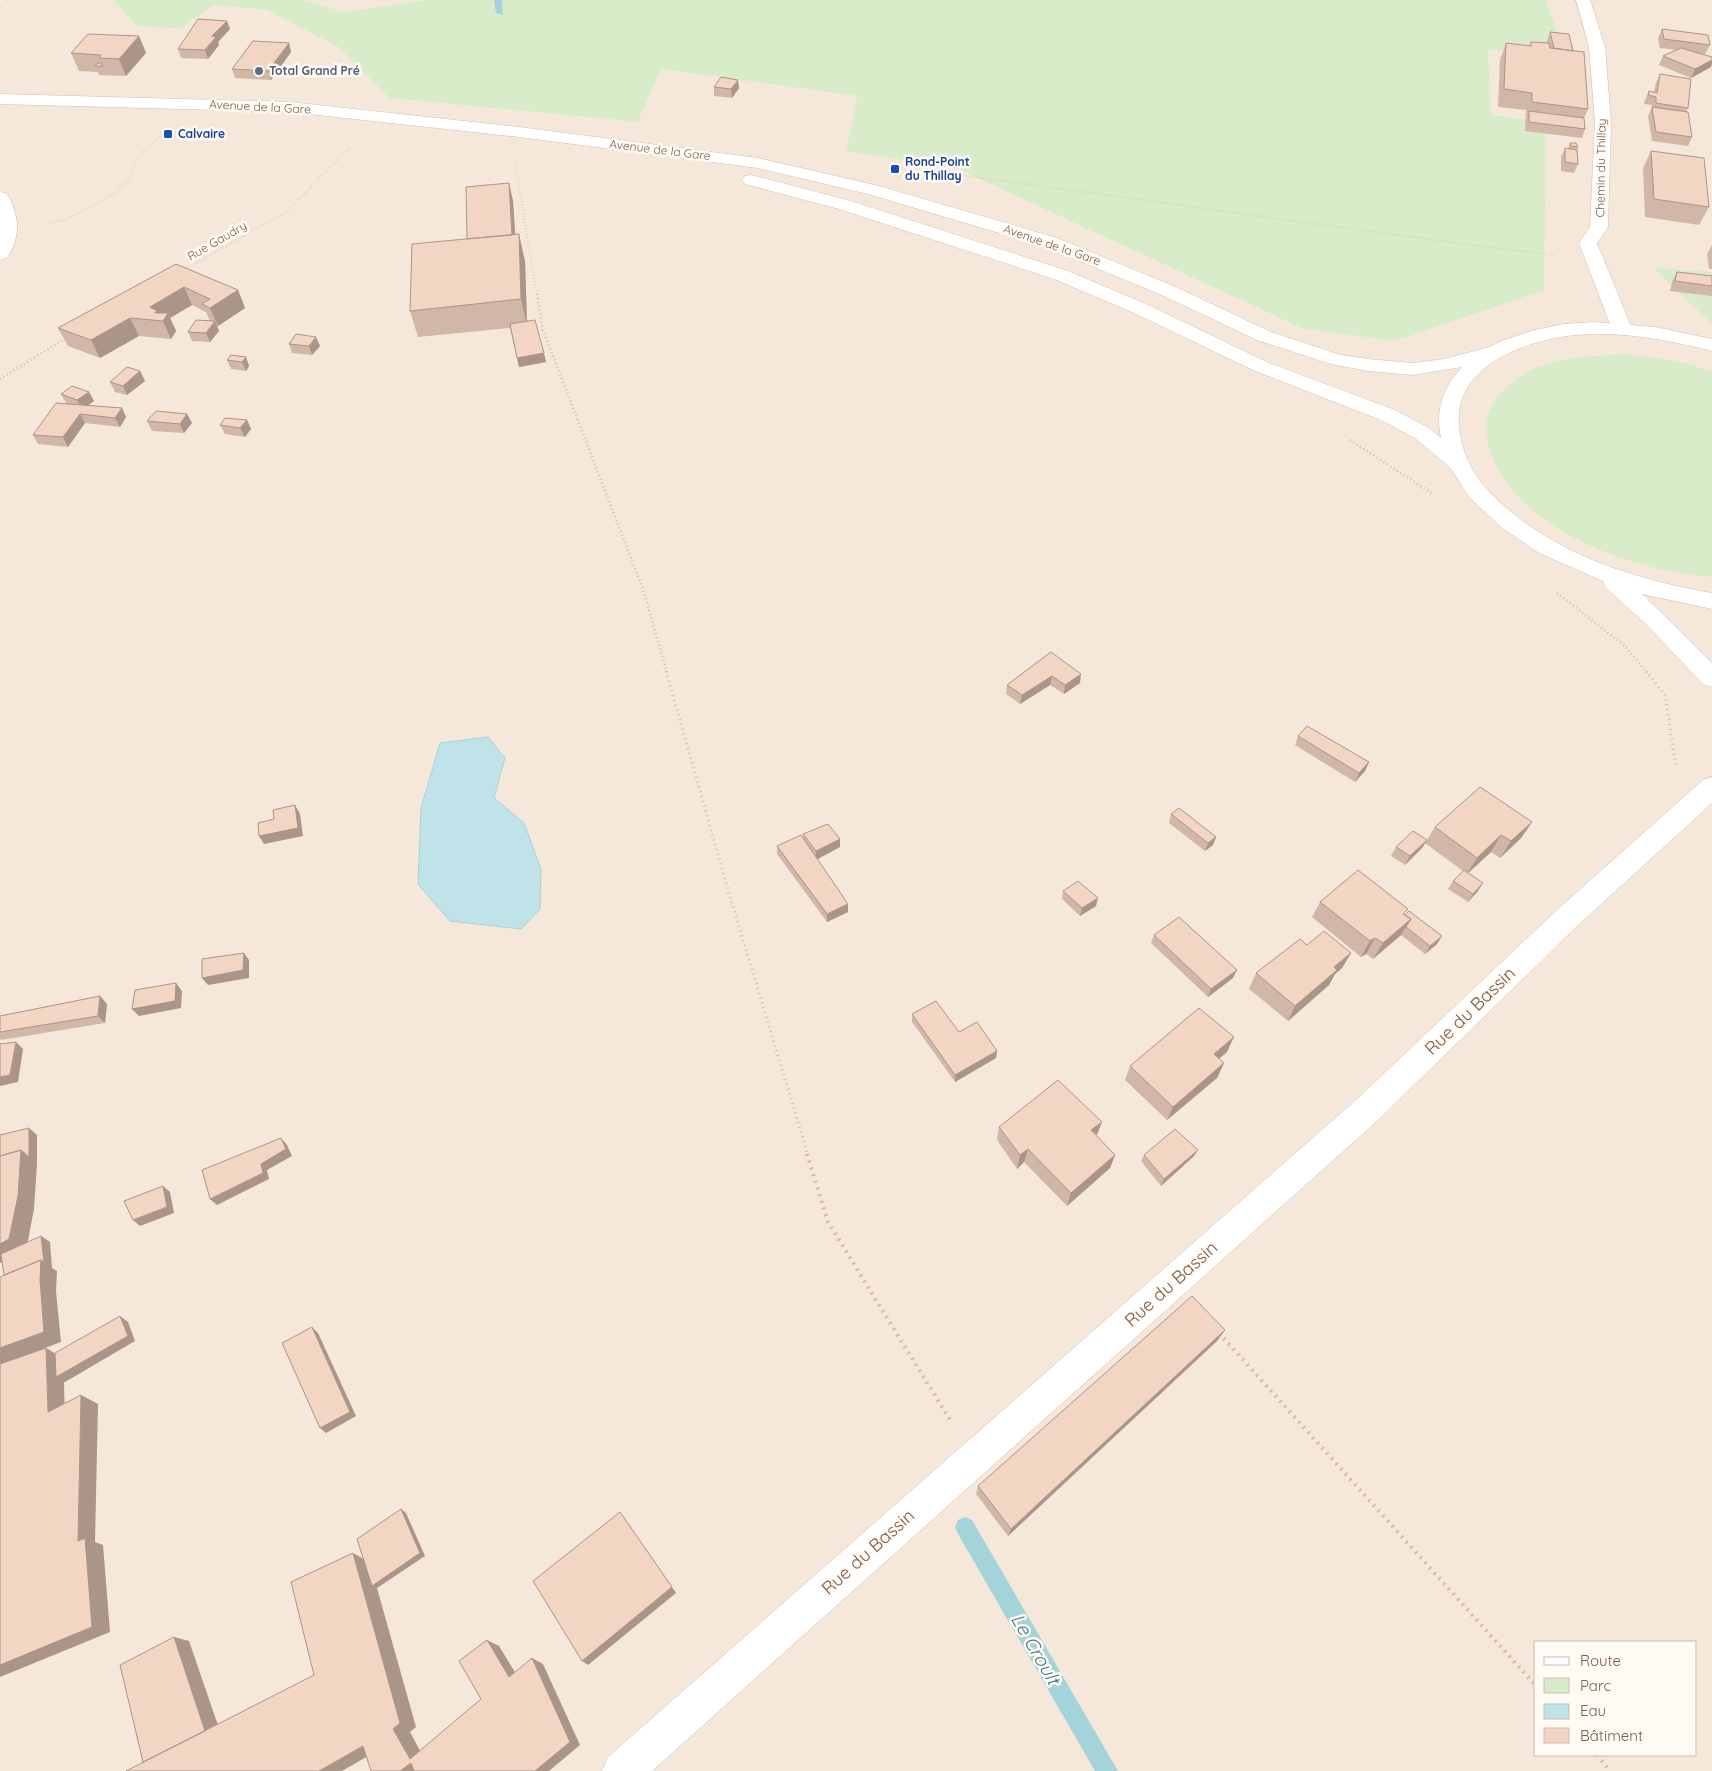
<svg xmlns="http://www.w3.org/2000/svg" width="1712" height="1771" font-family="Quicksand,sans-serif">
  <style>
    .residential { fill: #f5e8da; fill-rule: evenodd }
    .green { fill: #d8ecc9 }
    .water { fill: #bfe3e8; stroke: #a5d3da }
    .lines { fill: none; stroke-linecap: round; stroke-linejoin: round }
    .stream { fill: #a5d3da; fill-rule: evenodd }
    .minor-casing { stroke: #d1beb0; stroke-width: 1 }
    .secondary-casing { stroke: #d6c0b0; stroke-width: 1 }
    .path-far3 { stroke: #d9b8a5; stroke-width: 2; stroke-dasharray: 0.5 2.5; stroke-linecap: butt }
    .path-far2 { stroke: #d9b8a5; stroke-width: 2.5; stroke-dasharray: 1 3; stroke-linecap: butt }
    .path-far1 { stroke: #d9b8a5; stroke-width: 3; stroke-dasharray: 1 4; stroke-linecap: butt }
    .path { stroke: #d9b8a5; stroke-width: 4; stroke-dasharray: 2 5; stroke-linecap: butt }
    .minor { fill: #fff; fill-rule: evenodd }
    .secondary { fill: #fff; fill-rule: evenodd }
    .wall { fill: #d1b7a8 }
    .shaded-wall { fill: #aa9588 }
    .building { fill: #f3d5c3; stroke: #aa9588 }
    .service-dot { fill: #5c6f8a; stroke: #fffaf3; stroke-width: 2 }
    .transit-dot { fill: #1a4fb4; stroke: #fffaf3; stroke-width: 2 }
    .labels { text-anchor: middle; stroke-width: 5; stroke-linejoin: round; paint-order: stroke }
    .far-service-label { font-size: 12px; font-weight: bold; fill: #4e5e75; stroke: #fffaf3; text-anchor: start }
    .far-street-label { font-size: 12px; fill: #7a5c4d; stroke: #fffaf3 }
    .far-transit-label { font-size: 12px; font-weight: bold; fill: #164399; stroke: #fffaf3; text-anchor: start }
    .near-street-label { font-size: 18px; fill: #7a5c4d; stroke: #fffaf3 }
    .near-water-label { font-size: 19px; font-style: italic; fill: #437c86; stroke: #fffaf3 }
  </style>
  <rect width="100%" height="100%" fill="#fdf6ec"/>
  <path class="residential" d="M 3,0 L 113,0 L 137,26 L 181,29 L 213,5 L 266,10 L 337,46 L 389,98 L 638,122 L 661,69 L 857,96 L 846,151 L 958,169 L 1301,328 L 1546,120 L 1491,115 L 1488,50 L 1565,55 L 1546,0 L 1712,0 L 1712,1771 L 0,1771 L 0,2 ZM 1536,1642 L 1696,1642 L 1696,1755 L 1536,1755 Z
    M 302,0 L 428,0 L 344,12 Z"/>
  <path class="green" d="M 113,0 L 302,0 L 344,12 L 428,0 L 1546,0 L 1565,55 L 1488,50 L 1491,115 L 1546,121 L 1544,290 L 1395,341 L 1301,328 L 958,169 L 846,151 L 857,96 L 661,69 L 638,122 L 389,98 L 337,46 L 266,10 L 213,5 L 181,29 L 137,26 Z
    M 1653,268 L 1712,272 L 1712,324 Z
    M 1628,354 L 1686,363 L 1712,372 L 1712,577 C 1657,572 1605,557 1557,528 C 1510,500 1452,428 1512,383 C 1518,378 1524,372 1531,370 C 1562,356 1594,356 1628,354 Z"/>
  <path class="water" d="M 488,737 L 505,758 L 494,798 L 524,823 L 541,869 L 540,909 L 521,929 L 450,921 L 418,884 L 421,808 L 440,743 Z"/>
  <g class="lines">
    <path class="stream" d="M 494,0 L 502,0 L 503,15 L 496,13 Z
      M 965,1517 L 972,1520 L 1118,1771 L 1095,1771 L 958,1534 L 955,1527 L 958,1520 Z"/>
    <g class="minor-casing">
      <path id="minor" d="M 1576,0 L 1590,0 L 1605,47 L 1611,122 L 1608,227 L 1597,243 L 1632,329 L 1629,333 L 1615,333 L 1612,329 L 1579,243 L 1590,227 L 1595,122 L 1589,47 Z
        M 0,192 L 6,193 C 20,214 21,237 7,258 L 0,260 Z
        M 1712,777 L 1712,803 L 1577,926 L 1378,1120 L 652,1771 L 602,1771 L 608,1757 L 1356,1100 L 1557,910 L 1703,780 Z"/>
    </g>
    <g class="secondary-casing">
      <path id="secondary" d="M 0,94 L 290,102 L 519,127 L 758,158 L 879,186 L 1057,238 L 1178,288 L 1271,332 L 1341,355 L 1368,359 L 1413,363 L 1444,359 L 1490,347 L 1501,341 L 1535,330 L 1564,324 L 1594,322 L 1655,327 L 1712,339 L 1712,351 C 1641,333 1564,321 1498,359 C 1477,371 1460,390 1459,415 C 1457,440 1469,470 1486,488 C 1543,551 1631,579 1712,593 L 1712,609 L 1642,594 L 1712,663 L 1712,687 L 1703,684 L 1645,623 L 1606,588 L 1603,581 L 1539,553 L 1501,527 L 1469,497 L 1451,468 L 1415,438 L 1381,420 L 1255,371 L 1132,312 L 1054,279 L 839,209 L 745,184 L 742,180 L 745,176 L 751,175 L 851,201 L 1068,271 L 1146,304 L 1269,363 L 1395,410 L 1429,428 L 1441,438 C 1435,409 1443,388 1462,367 L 1413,375 L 1368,371 L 1331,364 L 1257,340 L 1164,296 L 1043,246 L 868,194 L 758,168 L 519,137 L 290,112 L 0,104 Z"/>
    </g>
    <path class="path-far3" d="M 515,163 L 537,295
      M 925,168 L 951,173
      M 950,174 C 1152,200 1353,231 1555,255
      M 45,224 L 68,219 L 115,193 L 131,177 L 135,160 L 159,137
      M 184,270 L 286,212 L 350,147"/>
    <path class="path-far2" d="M 537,294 L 543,330 L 643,589 L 667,673
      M 0,379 L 66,338
      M 1350,440 L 1433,494
      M 1557,593 L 1625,646 L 1647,673"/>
    <path class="path-far1" d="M 666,671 L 730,897 L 808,1155
      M 1646,671 L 1665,695 L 1676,766"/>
    <path class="path" d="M 807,1154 L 828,1222 L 950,1420
      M 1219,1333 L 1536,1686
      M 1597,1755 L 1610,1771"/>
    <use href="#minor" class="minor"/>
    <use href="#secondary" class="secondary"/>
  </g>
  <path class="wall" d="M 230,29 L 218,42 L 219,45 L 208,59 L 181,58 L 178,49 Z
    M 1662,29 L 1710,45 L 1705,54 L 1697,53 L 1711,67 L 1691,78 L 1659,65 L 1663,56 L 1676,50 L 1660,48 L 1658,38 Z
    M 1550,32 L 1573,51 L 1588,109 L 1584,118 L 1585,129 L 1582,138 L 1525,131 L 1526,110 L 1498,107 L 1500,60 L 1506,43 L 1529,46 L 1531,42 L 1547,43 L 1547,41 Z
    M 139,36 L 146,53 L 126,76 L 99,75 L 98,72 L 79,71 L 71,53 Z
    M 289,43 L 291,52 L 271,80 L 235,78 L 232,69 Z
    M 1660,74 L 1688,108 L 1686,112 L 1692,137 L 1688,146 L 1652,141 L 1648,116 L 1652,107 L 1652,105 L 1644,104 L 1645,100 L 1649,91 L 1654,92 L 1656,83 Z
    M 714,87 L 739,88 L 732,98 L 714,96 Z
    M 1570,143 L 1578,147 L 1577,150 L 1578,164 L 1574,173 L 1561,171 L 1561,157 L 1565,148 L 1568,148 Z
    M 1651,151 L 1709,207 L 1699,225 L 1645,217 L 1643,168 Z
    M 509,183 L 513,201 L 515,235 L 525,261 L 527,321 L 546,362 L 519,367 L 510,328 L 418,337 L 410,311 L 467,239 Z
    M 1712,245 L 1712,269 L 1709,269 L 1707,254 Z
    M 176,264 L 238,290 L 245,308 L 218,326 L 217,325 L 219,331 L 210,342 L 192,341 L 188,332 L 210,321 L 206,312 L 192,305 L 170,318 L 176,331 L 171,339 L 139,336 L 100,358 L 68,346 L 58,328 Z
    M 1677,272 L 1712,276 L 1712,296 L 1670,291 L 1672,282 Z
    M 289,344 L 320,346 L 312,355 L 292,353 Z
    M 246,357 L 249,366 L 246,371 L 231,369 L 227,360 Z
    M 140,371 L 145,381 L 127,395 L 115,392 L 110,382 Z
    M 89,392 L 94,401 L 88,405 L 122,408 L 126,417 L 120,427 L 85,423 L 68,447 L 38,444 L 33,435 L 66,403 L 61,394 Z
    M 187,414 L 192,423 L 184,433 L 152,431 L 147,421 Z
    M 247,420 L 251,429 L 245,437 L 225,434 L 220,425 Z
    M 1051,652 L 1080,683 L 1064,694 L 1050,685 L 1020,704 L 1006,694 L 1007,685 Z
    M 1298,736 L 1369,762 L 1365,771 L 1355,782 L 1295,745 Z
    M 1171,814 L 1216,837 L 1213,845 L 1205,851 L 1169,823 Z
    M 1532,822 L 1521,838 L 1500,858 L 1491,852 L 1468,873 L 1478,891 L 1468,902 L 1448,889 L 1453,881 L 1463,871 L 1425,843 L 1435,827 Z
    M 803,834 L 840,847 L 817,859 L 848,904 L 848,912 L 827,922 L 777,854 L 777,846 L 803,839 Z
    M 1427,840 L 1422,848 L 1405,865 L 1391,856 L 1396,847 Z
    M 1063,891 L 1096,906 L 1080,916 L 1062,899 Z
    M 1320,902 L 1404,915 L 1437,944 L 1425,954 L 1401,935 L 1373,959 L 1366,954 L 1361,957 L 1312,917 Z
    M 1154,935 L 1233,978 L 1208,997 L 1151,943 Z
    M 1307,945 L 1351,953 L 1342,968 L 1335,974 L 1329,985 L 1288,1021 L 1249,989 L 1256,973 Z
    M 100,996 L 107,1004 L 105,1023 L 1,1040 L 0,1039 L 0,1016 Z
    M 912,1014 L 959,1032 L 997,1051 L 996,1058 L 955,1082 L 912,1022 Z
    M 1227,1052 L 1219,1059 L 1224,1063 L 1217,1078 L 1167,1120 L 1125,1080 L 1130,1066 Z
    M 999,1127 L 1097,1136 L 1115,1155 L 1110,1168 L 1067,1206 L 1024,1162 L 1017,1169 L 997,1140 Z
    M 1144,1155 L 1194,1156 L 1161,1186 L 1141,1161 Z
    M 1225,1330 L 1217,1341 L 1008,1536 L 976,1494 L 978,1486 Z"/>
  <path class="shaded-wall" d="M 227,21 L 230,29 L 218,42 L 219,45 L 208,59 L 205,50 L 212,36 Z
    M 139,36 L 146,53 L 126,76 L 119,59 Z
    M 289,43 L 291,52 L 271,80 L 268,71 Z
    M 1712,60 L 1712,64 L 1711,67 L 1691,78 L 1695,69 Z
    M 738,80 L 739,88 L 732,98 L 731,89 Z
    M 509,183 L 513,201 L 517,261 L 513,243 Z
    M 519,234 L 525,261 L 527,326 L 521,299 Z
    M 184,287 L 192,305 L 170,318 L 176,331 L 171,339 L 163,321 L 150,307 Z
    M 238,290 L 245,308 L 218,326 L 210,308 Z
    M 130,318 L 139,336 L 100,358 L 91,340 Z
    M 215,321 L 219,331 L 210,342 L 206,333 Z
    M 316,337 L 320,346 L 312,355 L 309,346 Z
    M 544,353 L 546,362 L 519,367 L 517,358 Z
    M 246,357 L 249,366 L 246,371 L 242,362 Z
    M 140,371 L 145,381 L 127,395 L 123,386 Z
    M 89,392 L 94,401 L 82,410 L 77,400 Z
    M 122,408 L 126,417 L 120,427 L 115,418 Z
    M 80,414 L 85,423 L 68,447 L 63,437 Z
    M 187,414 L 192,423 L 184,433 L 180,424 Z
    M 247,420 L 251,429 L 245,437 L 240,428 Z
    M 1081,674 L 1080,683 L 1064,694 L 1065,685 Z
    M 1052,676 L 1050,685 L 1020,704 L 1022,695 Z
    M 1369,762 L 1365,771 L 1355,782 L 1359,773 Z
    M 295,805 L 300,814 L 303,836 L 264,844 L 259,836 Z
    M 1532,822 L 1521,838 L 1500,858 L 1511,841 Z
    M 1501,835 L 1491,852 L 1467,874 L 1477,858 Z
    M 1216,837 L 1213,845 L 1205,851 L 1208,843 Z
    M 840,839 L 840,847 L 816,860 L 816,851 Z
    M 1427,840 L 1422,848 L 1405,865 L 1410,856 Z
    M 1483,883 L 1478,891 L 1468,902 L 1473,894 Z
    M 1098,898 L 1096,906 L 1080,916 L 1082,908 Z
    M 848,904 L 848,912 L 827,922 L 827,914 Z
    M 1411,919 L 1401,935 L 1373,959 L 1383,943 Z
    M 1442,936 L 1437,944 L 1425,954 L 1430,946 Z
    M 1375,938 L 1366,954 L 1361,957 L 1370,941 Z
    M 244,953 L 249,960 L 249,978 L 208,985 L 202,978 Z
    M 1351,953 L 1342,968 L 1335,974 L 1329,985 L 1288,1021 L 1295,1006 L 1334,967 Z
    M 1237,970 L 1233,978 L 1208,997 L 1211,989 Z
    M 176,983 L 182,991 L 181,1008 L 139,1016 L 132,1009 Z
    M 100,996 L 107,1004 L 105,1023 L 98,1016 Z
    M 1234,1037 L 1227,1052 L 1207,1068 L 1214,1054 Z
    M 16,1042 L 23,1049 L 18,1082 L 0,1086 L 0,1077 Z
    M 997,1051 L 996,1058 L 955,1082 L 955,1075 Z
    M 1224,1063 L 1217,1078 L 1167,1120 L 1173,1107 Z
    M 1102,1122 L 1097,1135 L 1091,1130 Z
    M 29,1128 L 37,1135 L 37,1164 L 34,1209 L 26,1251 L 0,1263 L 0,1244 L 21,1150 Z
    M 281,1138 L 287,1145 L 292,1156 L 267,1170 L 269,1179 L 217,1205 L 210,1199 L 261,1164 Z
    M 1028,1149 L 1024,1162 L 1017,1169 L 1020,1155 Z
    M 1198,1150 L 1194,1156 L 1161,1186 L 1164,1179 Z
    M 1115,1155 L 1110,1168 L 1067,1206 L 1071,1193 Z
    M 163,1186 L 170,1192 L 174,1213 L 140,1226 L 133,1220 Z
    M 41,1236 L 50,1242 L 52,1268 L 57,1271 L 56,1291 L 61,1342 L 0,1365 L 0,1348 Z
    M 120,1316 L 128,1322 L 135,1341 L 65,1382 L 64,1382 L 65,1421 L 48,1412 L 46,1348 L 63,1358 Z
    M 312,1327 L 318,1333 L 356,1416 L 326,1433 L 320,1428 Z
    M 1225,1330 L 1217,1341 L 1008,1536 L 1011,1529 Z
    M 81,1395 L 98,1404 L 95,1542 L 103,1545 L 110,1632 L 0,1677 L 0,1665 L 78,1541 Z
    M 401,1509 L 406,1513 L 425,1556 L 377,1588 L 416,1727 L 410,1732 L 426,1762 L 410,1759 L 393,1729 L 353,1553 L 369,1562 Z
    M 620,1512 L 676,1593 L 588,1665 L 582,1661 Z
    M 174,1637 L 189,1641 L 222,1737 L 145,1767 Z
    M 487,1640 L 499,1646 L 521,1682 L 509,1677 Z
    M 532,1658 L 543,1664 L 580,1745 L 549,1771 L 535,1771 Z
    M 363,1746 L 380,1749 L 342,1771 L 319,1771 Z
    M 411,1763 L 420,1771 L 400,1771 Z"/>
  <path class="building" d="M 198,19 L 227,21 L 212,36 L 216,37 L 205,50 L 178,49 Z
    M 1662,29 L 1708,35 L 1710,45 L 1664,39 Z
    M 1550,32 L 1569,34 L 1573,51 L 1554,48 Z
    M 88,34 L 139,36 L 119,59 L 99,58 L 101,55 L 71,53 Z
    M 253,41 L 289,43 L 268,71 L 232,69 Z
    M 1531,42 L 1549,43 L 1550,48 L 1584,52 L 1588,109 L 1532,102 L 1532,93 L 1504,89 L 1506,43 L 1531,46 Z
    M 1681,48 L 1712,57 L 1712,60 L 1695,69 L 1663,56 Z
    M 98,63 L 101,63 L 103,66 L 95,66 Z
    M 1660,74 L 1691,79 L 1688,108 L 1656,103 L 1656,97 L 1648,95 L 1649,91 L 1657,93 Z
    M 721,77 L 738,80 L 731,89 L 714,87 Z
    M 1652,107 L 1688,112 L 1692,137 L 1656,132 Z
    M 1529,111 L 1584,118 L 1585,129 L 1529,122 Z
    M 1570,143 L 1576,143 L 1578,147 L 1571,146 Z
    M 1565,148 L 1577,150 L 1578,164 L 1565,162 Z
    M 1651,151 L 1704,158 L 1709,207 L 1654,199 Z
    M 509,183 L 512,235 L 467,239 L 466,187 Z
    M 519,234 L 521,299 L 410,311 L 412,244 Z
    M 176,264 L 238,290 L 210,308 L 202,304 L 210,299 L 184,287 L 150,307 L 157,311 L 155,313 L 168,313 L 163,321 L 130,318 L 91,340 L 58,328 Z
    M 1677,272 L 1712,276 L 1712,286 L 1675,281 Z
    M 196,320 L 215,321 L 206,333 L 188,332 Z
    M 535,320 L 544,353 L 517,358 L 510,324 Z
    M 296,334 L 316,337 L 309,346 L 289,344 Z
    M 231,355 L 246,357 L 242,362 L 227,360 Z
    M 127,367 L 140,371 L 123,386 L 110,382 Z
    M 72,386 L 89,392 L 77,400 L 61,394 Z
    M 56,403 L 122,408 L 115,418 L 80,414 L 63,437 L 33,435 Z
    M 156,411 L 187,414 L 180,424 L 147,421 Z
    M 225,418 L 247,420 L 240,428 L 220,425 Z
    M 1051,652 L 1081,674 L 1065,685 L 1052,676 L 1022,695 L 1007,685 Z
    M 1307,726 L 1369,762 L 1359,773 L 1298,736 Z
    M 1480,787 L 1532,822 L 1511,841 L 1501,835 L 1477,858 L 1435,827 Z
    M 295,805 L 298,828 L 259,836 L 258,823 L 274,819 L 273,810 Z
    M 1179,808 L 1216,837 L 1208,843 L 1171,814 Z
    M 828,824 L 840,839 L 816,851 L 803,834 Z
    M 1413,831 L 1427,840 L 1410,856 L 1396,847 Z
    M 801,835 L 848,904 L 827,914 L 777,846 Z
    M 1358,870 L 1408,909 L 1403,914 L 1411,919 L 1383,943 L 1375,938 L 1370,941 L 1320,902 Z
    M 1464,870 L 1483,883 L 1473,894 L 1453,881 Z
    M 1078,881 L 1098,898 L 1082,908 L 1063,891 Z
    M 1409,911 L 1442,936 L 1430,946 L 1406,927 L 1411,919 L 1405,915 Z
    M 1179,917 L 1237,970 L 1211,989 L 1154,935 Z
    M 1324,931 L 1351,953 L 1334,967 L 1337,970 L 1295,1006 L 1256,973 L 1300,939 L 1307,945 Z
    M 244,953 L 243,970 L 202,978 L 202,959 Z
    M 176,983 L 175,1001 L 132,1009 L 135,990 Z
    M 100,996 L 98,1016 L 0,1032 L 0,1016 Z
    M 936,1001 L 959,1032 L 977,1022 L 997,1051 L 955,1075 L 912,1014 Z
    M 1199,1008 L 1234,1037 L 1214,1054 L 1224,1063 L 1173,1107 L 1130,1066 Z
    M 16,1042 L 10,1075 L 0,1077 L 0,1044 Z
    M 1058,1080 L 1102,1122 L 1091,1130 L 1115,1155 L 1071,1193 L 1028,1149 L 1020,1155 L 999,1127 Z
    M 29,1128 L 29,1157 L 21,1150 L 0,1156 L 0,1135 Z
    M 1175,1129 L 1198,1150 L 1164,1179 L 1144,1155 Z
    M 281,1138 L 286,1149 L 261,1164 L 263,1173 L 210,1199 L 202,1170 Z
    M 21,1150 L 18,1196 L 9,1239 L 0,1244 L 0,1156 Z
    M 163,1186 L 167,1207 L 133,1220 L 124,1201 Z
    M 41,1236 L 44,1262 L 41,1260 L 4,1275 L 1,1254 Z
    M 41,1260 L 40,1280 L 44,1332 L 0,1348 L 0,1277 Z
    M 1192,1296 L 1225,1330 L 1011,1529 L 978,1486 Z
    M 120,1316 L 128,1336 L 56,1377 L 55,1353 Z
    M 312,1327 L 350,1412 L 320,1428 L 282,1343 Z
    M 46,1348 L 48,1412 L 81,1395 L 78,1541 L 85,1538 L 92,1627 L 0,1665 L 0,1364 Z
    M 401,1509 L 420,1553 L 372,1586 L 357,1539 Z
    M 620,1512 L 672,1587 L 582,1661 L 533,1581 Z
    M 353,1553 L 400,1723 L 393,1729 L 410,1759 L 481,1699 L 459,1661 L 487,1640 L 509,1677 L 532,1658 L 570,1742 L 535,1771 L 414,1771 L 411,1763 L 400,1771 L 371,1771 L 363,1746 L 319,1771 L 126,1771 L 314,1675 L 291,1582 Z
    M 174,1637 L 205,1731 L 143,1762 L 120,1665 Z"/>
  <circle class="service-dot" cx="259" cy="71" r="5"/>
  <g class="transit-dot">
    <rect x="163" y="129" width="10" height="10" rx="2.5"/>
    <rect x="890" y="164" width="10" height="10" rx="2.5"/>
  </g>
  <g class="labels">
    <g class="far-service-label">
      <text x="269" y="75">Total Grand Pré</text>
    </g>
    <g class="far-street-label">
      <text transform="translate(260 107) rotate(3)" y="4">Avenue de la Gare</text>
      <text transform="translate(660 150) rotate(7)" y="4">Avenue de la Gare</text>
      <text transform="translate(1601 168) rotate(-89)" y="4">Chemin du Thillay</text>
      <text transform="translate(217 241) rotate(-30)" y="4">Rue Gaudry</text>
      <text transform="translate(1052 245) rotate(19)" y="4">Avenue de la Gare</text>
    </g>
    <g class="far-transit-label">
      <text x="178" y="138">Calvaire</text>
      <text x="905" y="166">Rond-Point<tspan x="905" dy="14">du Thillay</tspan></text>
    </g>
    <g class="near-street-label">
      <text transform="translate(1470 1011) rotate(-44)" y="6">Rue du Bassin</text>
      <text transform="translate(1171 1284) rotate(-42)" y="6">Rue du Bassin</text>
      <text transform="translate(868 1552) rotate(-42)" y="6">Rue du Bassin</text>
    </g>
    <g class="near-water-label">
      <text transform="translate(1036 1649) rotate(60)" y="7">Le Croult</text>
    </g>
  </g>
  <rect x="1534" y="1641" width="162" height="115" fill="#fffaf3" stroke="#cabbb1"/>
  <rect x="1544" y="1657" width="25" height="8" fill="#ffffff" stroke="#cabbb1"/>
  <text x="1580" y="1666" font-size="15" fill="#7a5c4d">Route</text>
  <rect x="1544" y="1678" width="25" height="15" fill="#d8ecc9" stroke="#cabbb1"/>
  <text x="1580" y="1691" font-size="15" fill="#7a5c4d">Parc</text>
  <rect x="1544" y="1704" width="25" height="15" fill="#bfe3e8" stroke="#cabbb1"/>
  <text x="1580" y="1716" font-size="15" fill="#7a5c4d">Eau</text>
  <rect x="1544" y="1728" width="25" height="15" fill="#f3d5c3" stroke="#cabbb1"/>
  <text x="1580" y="1741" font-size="15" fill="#7a5c4d">Bâtiment</text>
</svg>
